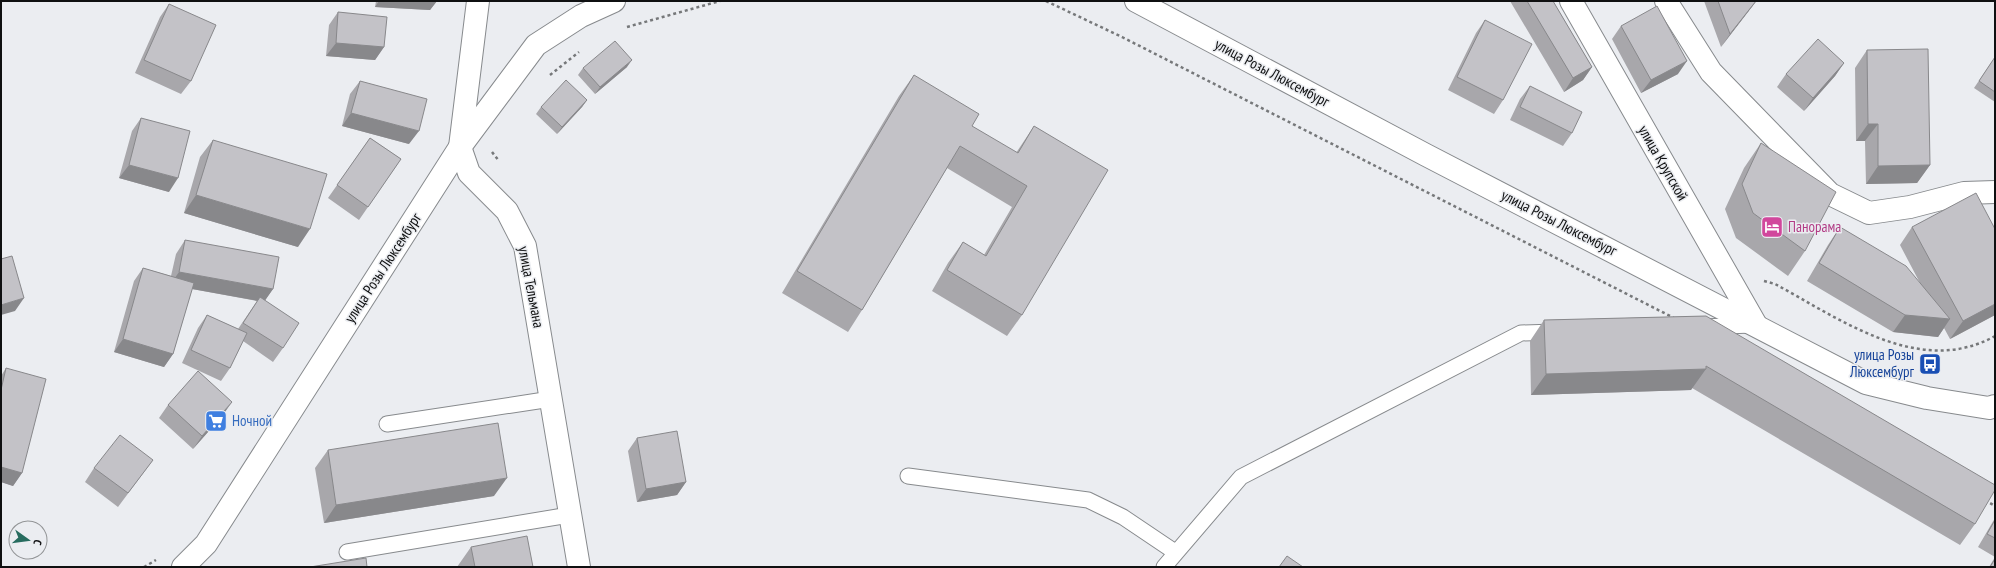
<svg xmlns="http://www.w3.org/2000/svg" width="1996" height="568" font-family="'PT Sans Narrow',sans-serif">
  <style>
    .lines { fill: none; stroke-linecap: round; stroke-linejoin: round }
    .lane-casing { stroke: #878a8d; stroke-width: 17 }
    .street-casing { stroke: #878a8d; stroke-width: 24 }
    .secondary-casing { stroke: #878a8d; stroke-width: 24 }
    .path { stroke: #76787a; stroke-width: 2.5; stroke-dasharray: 3 3; stroke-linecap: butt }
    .lane { stroke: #fff; stroke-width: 15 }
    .street { stroke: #fff; stroke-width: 22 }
    .secondary { stroke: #fff; stroke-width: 22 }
    .wall { fill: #a8a7ab }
    .shaded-wall { fill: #88888b }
    .building { fill: #c3c2c7; stroke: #88888b }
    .labels { text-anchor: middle; stroke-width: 3; stroke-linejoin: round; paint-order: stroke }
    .street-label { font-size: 15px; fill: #0f1011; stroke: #ebedf1 }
    .hotel-label { font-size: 15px; fill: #b23c85; stroke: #ebedf1; text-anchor: start }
    .transit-label { font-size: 15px; fill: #164399; stroke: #ebedf1; text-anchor: end }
    .shop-label { font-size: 15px; fill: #366cbe; stroke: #ebedf1; text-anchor: start }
  </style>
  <rect width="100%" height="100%" fill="#ebedf1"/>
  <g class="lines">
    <g class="lane-casing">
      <path id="lane" d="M 1703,327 L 1751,325
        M 387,424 L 551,399
        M 908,476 L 1088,500 L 1123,517 L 1175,552
        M 347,552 L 569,515
        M 1164,567 L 1241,477 L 1521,333 L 1555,332"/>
    </g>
    <g class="street-casing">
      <path id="street" d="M 478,1 L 460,147 L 469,173 L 507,211 L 525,246 L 579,567
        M 1571,1 L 1756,325
        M 1666,1 L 1711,72 L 1830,194 L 1869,213 L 1910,207 L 1964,193 L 1995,192"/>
    </g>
    <g class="secondary-casing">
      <path id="secondary" d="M 1136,1 L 1426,155 L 1866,383 L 1927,398 L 1989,408 L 1995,406
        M 183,567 L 206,544 L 460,147 L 536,45 L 581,16 L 614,1"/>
    </g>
    <path class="path" d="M 1046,1 L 1122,37 L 1674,318
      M 627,27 L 720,1
      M 550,75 L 579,52
      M 492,152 L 499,161
      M 1764,281 L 1775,284 C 1840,319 1920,378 1995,336
      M 1985,500 L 1995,506
      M 144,567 L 156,560"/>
    <use href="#lane" class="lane"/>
    <use href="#street" class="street"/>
    <use href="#secondary" class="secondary"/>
  </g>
  <path class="wall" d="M 376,1 L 437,1 L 430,10 L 375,7 Z
    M 1510,1 L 1553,1 L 1592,67 L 1583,80 L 1564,92 Z
    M 1704,1 L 1756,1 L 1721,47 Z
    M 169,4 L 191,81 L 181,94 L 135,73 L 160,17 Z
    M 338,12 L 384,47 L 375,60 L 326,56 L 329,25 Z
    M 1485,20 L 1503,100 L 1494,114 L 1448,90 L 1476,33 Z
    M 1621,26 L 1678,74 L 1641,93 L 1612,39 Z
    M 1867,50 L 1930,165 L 1917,183 L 1866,184 L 1865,141 L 1856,141 L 1855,68 Z
    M 1995,57 L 1995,102 L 1974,88 Z
    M 1844,63 L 1835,76 L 1804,111 L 1777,87 L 1786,74 Z
    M 627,67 L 595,94 L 578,75 L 583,68 Z
    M 914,75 L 972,126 L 1016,153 L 1034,126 L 1022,315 L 1007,336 L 932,291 L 948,263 L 963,242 L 984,255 L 1012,207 L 947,168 L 862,310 L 848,332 L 782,293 L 899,96 Z
    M 360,81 L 409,144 L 342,126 L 350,94 Z
    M 1530,86 L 1572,133 L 1563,146 L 1510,120 L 1520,99 Z
    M 587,100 L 582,107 L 557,134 L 536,114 L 541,107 Z
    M 141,118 L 169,192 L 119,178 L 132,131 Z
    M 370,138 L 401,159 L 359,220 L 328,198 Z
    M 213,140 L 298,247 L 184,213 L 200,157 Z
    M 1761,143 L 1805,251 L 1788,276 L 1736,238 L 1725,209 L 1744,168 Z
    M 1840,227 L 1920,283 L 1900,245 L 1912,227 L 1995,315 L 1950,339 L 1944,328 L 1938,337 L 1893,332 L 1807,281 L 1828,245 Z
    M 185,240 L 273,289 L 265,300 L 283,348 L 273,362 L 243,341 L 230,368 L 221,381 L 182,363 L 198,328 L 207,315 L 238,329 L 257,301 L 192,289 L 173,354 L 164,367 L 114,352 L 134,281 L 143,268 L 171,276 L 176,254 Z
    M 1706,316 L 1975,524 L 1960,545 L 1692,388 L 1691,390 L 1531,395 L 1530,341 L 1544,320 Z
    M 6,368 L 22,473 L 13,486 L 1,482 L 1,376 Z
    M 168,405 L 223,415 L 193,449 L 159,418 Z
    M 637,438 L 686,482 L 677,495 L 637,502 L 628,451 Z
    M 328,450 L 494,496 L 324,523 L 315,468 Z
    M 153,460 L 118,507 L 85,482 L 94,468 Z
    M 1995,518 L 1995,567 L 1989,567 L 1995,557 L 1978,547 Z
    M 471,547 L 533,567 L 457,567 Z"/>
  <path class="shaded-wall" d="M 379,1 L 437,1 L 430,10 L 375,7 Z
    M 1756,1 L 1755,3 L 1721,47 L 1730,34 Z
    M 336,43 L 384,47 L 375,60 L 326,56 Z
    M 632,60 L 627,67 L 595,94 L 600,87 Z
    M 1687,61 L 1678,74 L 1641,93 L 1651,80 Z
    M 1844,63 L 1835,76 L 1804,111 L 1813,98 Z
    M 1592,67 L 1583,80 L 1564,92 L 1573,78 Z
    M 587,100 L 582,107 L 557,134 L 562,127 Z
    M 351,113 L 419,131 L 409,144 L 342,126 Z
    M 1868,124 L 1878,124 L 1865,141 L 1856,141 Z
    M 129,165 L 178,178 L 169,192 L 119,178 Z
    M 1930,165 L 1917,183 L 1866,184 L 1878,166 Z
    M 196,195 L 310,229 L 298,247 L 184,213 Z
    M 179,272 L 273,289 L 264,302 L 170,285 Z
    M 24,298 L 15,311 L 1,315 L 1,305 Z
    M 1995,304 L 1995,315 L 1950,339 L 1963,321 Z
    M 1905,315 L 1950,319 L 1938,337 L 1893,332 Z
    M 123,339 L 173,354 L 164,367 L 114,352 Z
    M 1706,369 L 1691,390 L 1531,395 L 1546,374 Z
    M 232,402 L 223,415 L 193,449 L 202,436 Z
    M 1,467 L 22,473 L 13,486 L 1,482 Z
    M 507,478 L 494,496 L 324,523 L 336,505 Z
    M 686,482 L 677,495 L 637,502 L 646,489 Z"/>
  <path class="building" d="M 1527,1 L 1553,1 L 1592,67 L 1573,78 Z
    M 1718,1 L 1756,1 L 1730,34 Z
    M 169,4 L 216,25 L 191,81 L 144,60 Z
    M 1657,6 L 1687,61 L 1651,80 L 1621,26 Z
    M 338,12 L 387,17 L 384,47 L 336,43 Z
    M 1485,20 L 1532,44 L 1503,100 L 1457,77 Z
    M 1818,39 L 1844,63 L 1813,98 L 1786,74 Z
    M 615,41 L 632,60 L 600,87 L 583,68 Z
    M 1928,49 L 1930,165 L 1878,166 L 1878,124 L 1868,124 L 1867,50 Z
    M 1995,57 L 1995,92 L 1979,81 Z
    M 914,75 L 979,114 L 972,126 L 1018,153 L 1034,126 L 1108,170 L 1022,315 L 947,270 L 963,242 L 986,256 L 1027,186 L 960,146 L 862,310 L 797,271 Z
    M 566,80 L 587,100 L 562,127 L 541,107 Z
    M 360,81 L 427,99 L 419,131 L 351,113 Z
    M 1530,86 L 1582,112 L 1572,133 L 1520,107 Z
    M 141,118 L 190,131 L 178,178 L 129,165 Z
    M 370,138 L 401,159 L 368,207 L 337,185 Z
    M 213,140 L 327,174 L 310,229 L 196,195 Z
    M 1761,143 L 1836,192 L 1805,251 L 1753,213 L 1742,184 Z
    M 1976,193 L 1995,229 L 1995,304 L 1963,321 L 1912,227 Z
    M 1840,227 L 1906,266 L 1950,319 L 1905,315 L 1819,263 Z
    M 185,240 L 279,257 L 273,289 L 179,272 Z
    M 12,256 L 24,298 L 1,305 L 1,259 Z
    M 143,268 L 194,283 L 173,354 L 123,339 Z
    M 260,297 L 299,323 L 283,348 L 243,323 Z
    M 207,315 L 247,333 L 230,368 L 191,350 Z
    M 1706,316 L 1995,485 L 1995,490 L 1975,524 L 1706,366 L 1706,369 L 1546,374 L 1544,320 Z
    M 6,368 L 46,379 L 22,473 L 1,467 L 1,390 Z
    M 198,371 L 232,402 L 202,436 L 168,405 Z
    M 498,423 L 507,478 L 336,505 L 328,450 Z
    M 677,431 L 686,482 L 646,489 L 637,438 Z
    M 120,435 L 153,460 L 128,493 L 94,468 Z
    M 1995,520 L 1995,538 L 1987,534 Z
    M 527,536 L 533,567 L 475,567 L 471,547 Z
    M 1287,556 L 1303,567 L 1279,567 Z
    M 366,558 L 367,567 L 310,567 Z
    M 1995,559 L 1995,567 L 1990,567 Z"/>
  <defs>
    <g id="hotel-square" transform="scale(1.15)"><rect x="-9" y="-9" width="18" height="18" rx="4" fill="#d1479c" stroke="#ebedf1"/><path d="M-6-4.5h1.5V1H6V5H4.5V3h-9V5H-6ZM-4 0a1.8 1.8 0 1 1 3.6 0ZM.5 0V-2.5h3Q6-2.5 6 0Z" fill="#fff"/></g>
    <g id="bus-square" transform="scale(1.15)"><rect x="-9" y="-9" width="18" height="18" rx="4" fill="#1a4fb4" stroke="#ebedf1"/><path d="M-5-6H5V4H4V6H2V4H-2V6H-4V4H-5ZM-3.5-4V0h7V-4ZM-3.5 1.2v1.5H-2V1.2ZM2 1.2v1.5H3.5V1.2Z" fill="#fff"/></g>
    <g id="supermarket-square" transform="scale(1.15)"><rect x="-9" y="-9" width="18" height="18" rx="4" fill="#3f7fe0" stroke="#ebedf1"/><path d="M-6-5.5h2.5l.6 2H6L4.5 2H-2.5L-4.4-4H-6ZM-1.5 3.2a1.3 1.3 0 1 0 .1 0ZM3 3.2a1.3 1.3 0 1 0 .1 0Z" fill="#fff"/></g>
  </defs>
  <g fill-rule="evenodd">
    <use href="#hotel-square" x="1772" y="227"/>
    <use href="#bus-square" x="1930" y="364"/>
    <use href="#supermarket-square" x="216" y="421"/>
  </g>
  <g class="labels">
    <g class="street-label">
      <text transform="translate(1272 73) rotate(28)" y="5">улица Розы Люксембург</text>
      <text transform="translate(1663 163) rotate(60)" y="5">улица Крупской</text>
      <text transform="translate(1559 223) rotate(27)" y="5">улица Розы Люксембург</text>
      <text transform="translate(383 268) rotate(-57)" y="5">улица Розы Люксембург</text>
      <text transform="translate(531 287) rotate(79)" y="5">улица Тельмана</text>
    </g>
    <g class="hotel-label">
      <text x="1788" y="232">Панорама</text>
    </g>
    <g class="transit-label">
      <text x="1914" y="360">улица Розы<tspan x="1914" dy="17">Люксембург</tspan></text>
    </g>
    <g class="shop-label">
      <text x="232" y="426">Ночной</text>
    </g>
  </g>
  <rect width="1996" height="568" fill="none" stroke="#0f1011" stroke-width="4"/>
  <g transform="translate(28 540) rotate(104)"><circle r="19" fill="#ebedf1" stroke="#939597"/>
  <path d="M0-3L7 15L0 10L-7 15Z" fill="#276c5f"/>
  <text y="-6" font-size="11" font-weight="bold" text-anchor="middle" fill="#0f1011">С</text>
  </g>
</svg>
